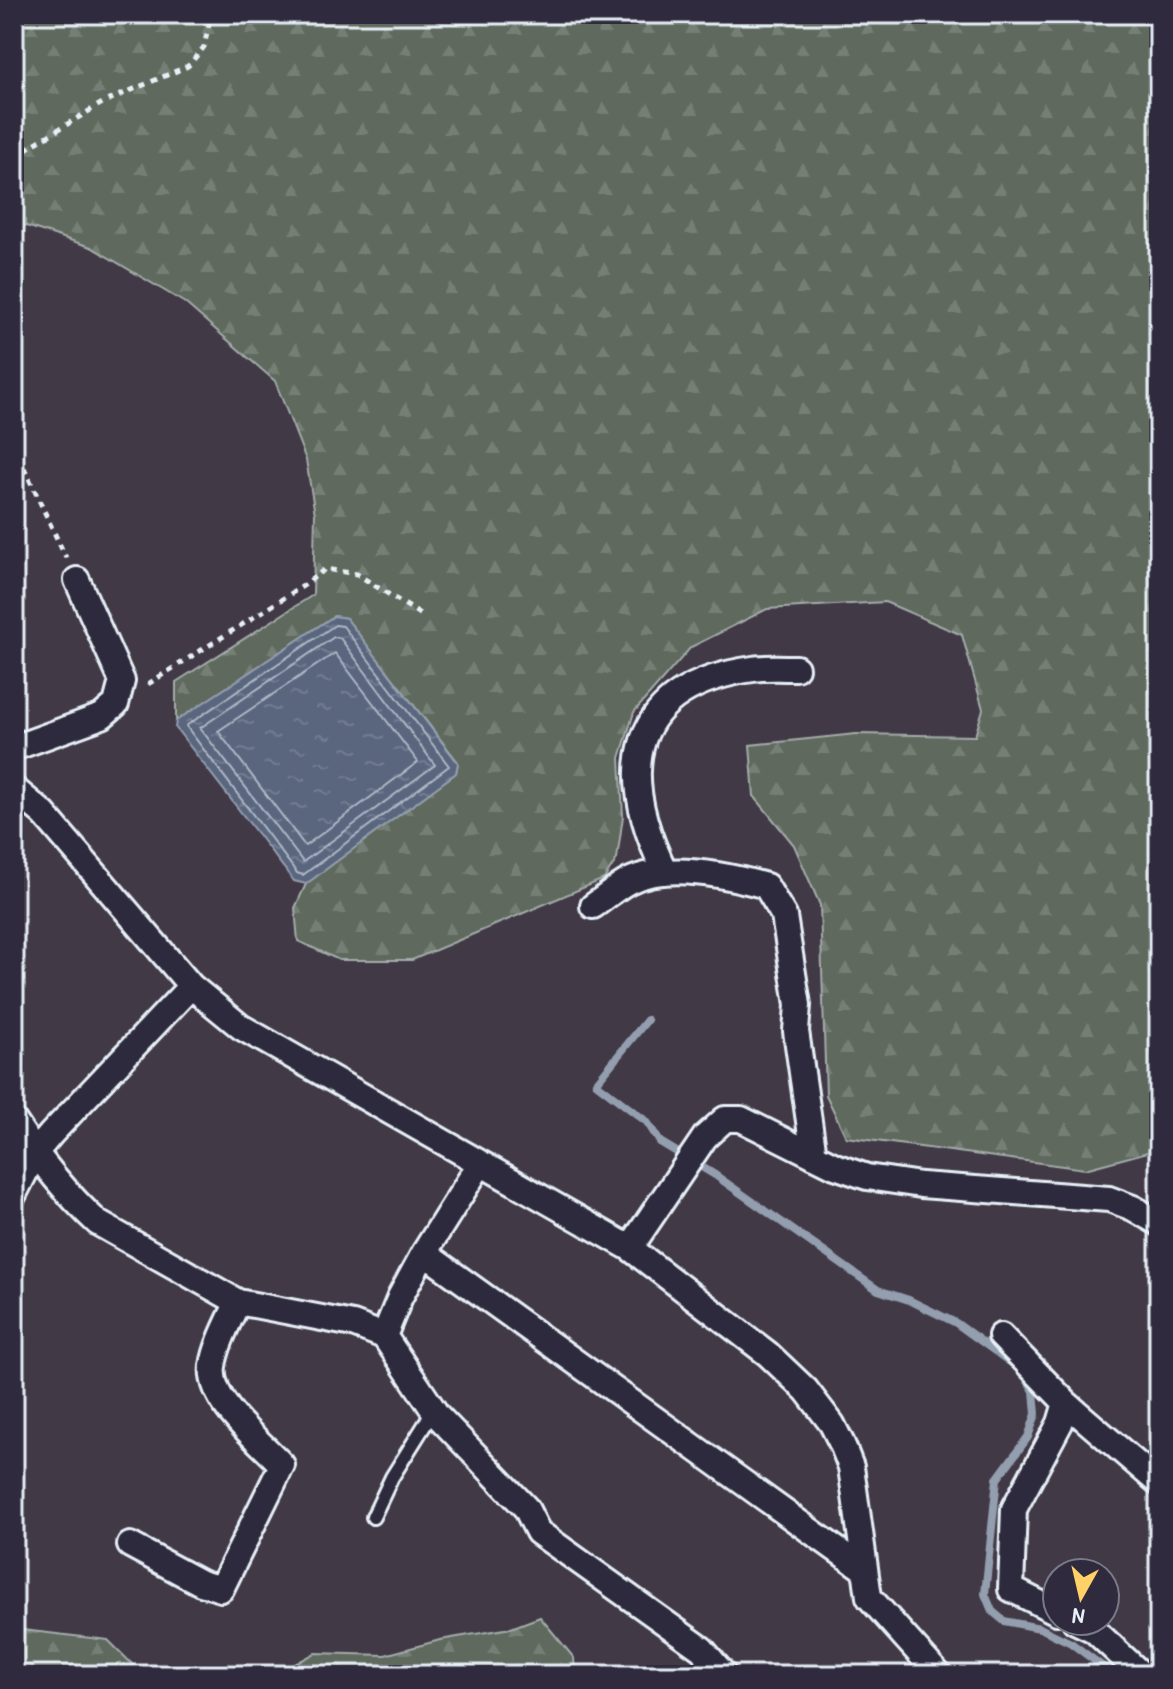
<svg xmlns="http://www.w3.org/2000/svg" width="1173" height="1689" font-family="'Patrick Hand',sans-serif">
  <style>
    .forest { fill: url(#forest-firs); stroke: #a3adaa; stroke-width: 2 }
    .water { fill: url(#water-ripples); stroke: #939eaf; stroke-width: 2 }
    .lines { fill: none; stroke-linecap: round; stroke-linejoin: round }
    .shore { stroke: #afb9c7; stroke-width: 2 }
    .stream { stroke: #939eaf; stroke-width: 8 }
    .lane-casing { stroke: #e8f1f8; stroke-width: 18 }
    .street-casing { stroke: #e8f1f8; stroke-width: 30 }
    .path { stroke: #e8f1f8; stroke-width: 5; stroke-dasharray: 6 6; stroke-linecap: butt }
    .lane { stroke: #2f2a3d; stroke-width: 12 }
    .street { stroke: #2f2a3d; stroke-width: 24 }
  </style>
  <defs>
    <pattern id="forest-firs" width="22" height="20" patternUnits="userSpaceOnUse" patternTransform="scale(2)"><rect width="22" height="20" fill="#5e695d"/><path d="M5 1l3.5 6h-7zM16 11l3.5 6h-7z" fill="#757f75"/></pattern>
    <pattern id="water-ripples" width="26" height="14" patternUnits="userSpaceOnUse" patternTransform="scale(2)"><rect width="26" height="14" fill="#5a667e"/><path d="M2 4q2-2 4 0t4 0M15 11q2-2 4 0t4 0" fill="none" stroke="#727c91"/></pattern>
  </defs>
  <rect width="100%" height="100%" fill="#423946"/>
  <filter id="ink" filterUnits="userSpaceOnUse"><feTurbulence type="fractalNoise" baseFrequency=".0125" numOctaves="2"/><feDisplacementMap in="SourceGraphic" scale="16" xChannelSelector="R" yChannelSelector="G"/><feConvolveMatrix kernelMatrix="1 2 1 2 8 2 1 2 1" color-interpolation-filters="sRGB"/></filter>
  <g filter="url(#ink)">
    <path class="forest" d="M 14,14 L 1159,14 L 1159,1149 L 1085,1169 L 846,1137 L 826,1095 L 820,905 L 794,845 L 754,796 L 750,745 L 856,734 L 975,736 L 983,709 L 962,635 L 885,602 L 767,609 L 691,647 L 634,712 L 620,758 L 623,816 L 617,859 L 604,879 L 412,960 L 339,960 L 298,941 L 295,908 L 306,884 L 456,773 L 458,762 L 346,618 L 334,616 L 176,721 L 176,682 L 313,595 L 315,514 L 306,460 L 275,381 L 185,303 L 91,247 L 14,222 Z
      M 540,1617 L 574,1658 L 575,1675 L 275,1675 L 315,1653 L 385,1655 L 440,1640 L 511,1628 Z
      M 14,1629 L 108,1640 L 143,1675 L 14,1675 Z"/>
    <path class="water" d="M 334,616 L 346,618 L 458,763 L 456,773 L 306,884 L 294,881 L 175,727 L 176,721 Z"/>
    <g class="lines">
      <path class="shore" d="M 335,625 L 343,626 L 449,766 L 303,875 L 297,873 L 186,726 Z
        M 334,637 L 340,638 L 435,765 L 303,862 L 200,728 Z
        M 335,653 L 418,762 L 305,846 L 218,731 Z"/>
      <path class="stream" d="M 647,1020 L 596,1083 L 647,1122 L 660,1142 L 715,1175 L 861,1278 L 878,1290 L 909,1300 L 956,1323 L 1021,1370 L 1034,1391 L 1036,1414 L 1028,1437 L 997,1479 L 985,1594 L 992,1611 L 1004,1621 L 1040,1628 L 1071,1643 L 1114,1675"/>
      <g class="lane-casing">
        <path id="lane" d="M 373,1517 L 392,1477 L 434,1410"/>
      </g>
      <g class="street-casing">
        <path id="street" d="M 14,748 L 102,716 L 116,704 L 122,681 L 77,580
          M 14,789 L 44,814 L 191,986 L 241,1027 L 630,1248 L 768,1354 L 806,1390 L 832,1424 L 842,1444 L 851,1467 L 869,1597 L 939,1675
          M 665,872 C 616,771 627,687 753,669 C 766,667 782,668 796,668
          M 593,906 C 605,898 617,887 629,881 C 667,862 727,875 766,886 L 784,916 L 798,1005 L 796,1031 L 814,1156
          M 14,1121 C 38,1158 65,1193 98,1223 L 238,1302 L 353,1324 L 384,1336 L 437,1415 L 526,1508 L 538,1532 L 702,1649 L 724,1675
          M 480,1164 L 424,1253 L 865,1570
          M 14,1194 L 35,1153 L 51,1134 L 191,986
          M 630,1248 L 705,1137 L 725,1119 L 741,1119 L 835,1166 L 867,1177 L 921,1185 L 1109,1199 L 1133,1208 L 1159,1223
          M 384,1336 L 400,1297 L 424,1253
          M 1001,1336 L 1066,1403 L 1159,1483
          M 130,1545 L 201,1583 L 221,1589 L 282,1465 C 260,1441 208,1402 213,1366 C 216,1345 229,1321 238,1302
          M 1057,1612 L 1011,1589 L 1014,1509 L 1060,1423 L 1066,1403
          M 1075,1621 L 1094,1630 L 1142,1675"/>
      </g>
      <path class="path" d="M 14,171 L 26,149 L 104,102 L 188,66 L 204,47 L 211,14
        M 14,446 L 66,558
        M 148,684 L 303,586 L 325,569 L 357,574 L 424,617"/>
      <use href="#lane" class="lane"/>
      <use href="#street" class="street"/>
    </g>
  </g>
  <rect width="1173" height="1689" fill="none" stroke="#2f2a3d" stroke-width="48"/>
  <rect x="24" y="24" width="1125" height="1641" fill="none" stroke="#e8f1f8" stroke-width="3" filter="url(#ink)"/>
  <g transform="translate(1081 1597) rotate(188)"><circle r="38" fill="#2f2a3d" stroke="#797a88" stroke-width="2"/>
  <path d="M0-6L14 30L0 20L-14 30Z" fill="#ffd166"/>
  <text y="-12" font-size="22" font-weight="bold" text-anchor="middle" fill="#e8f1f8">N</text>
  </g>
</svg>
